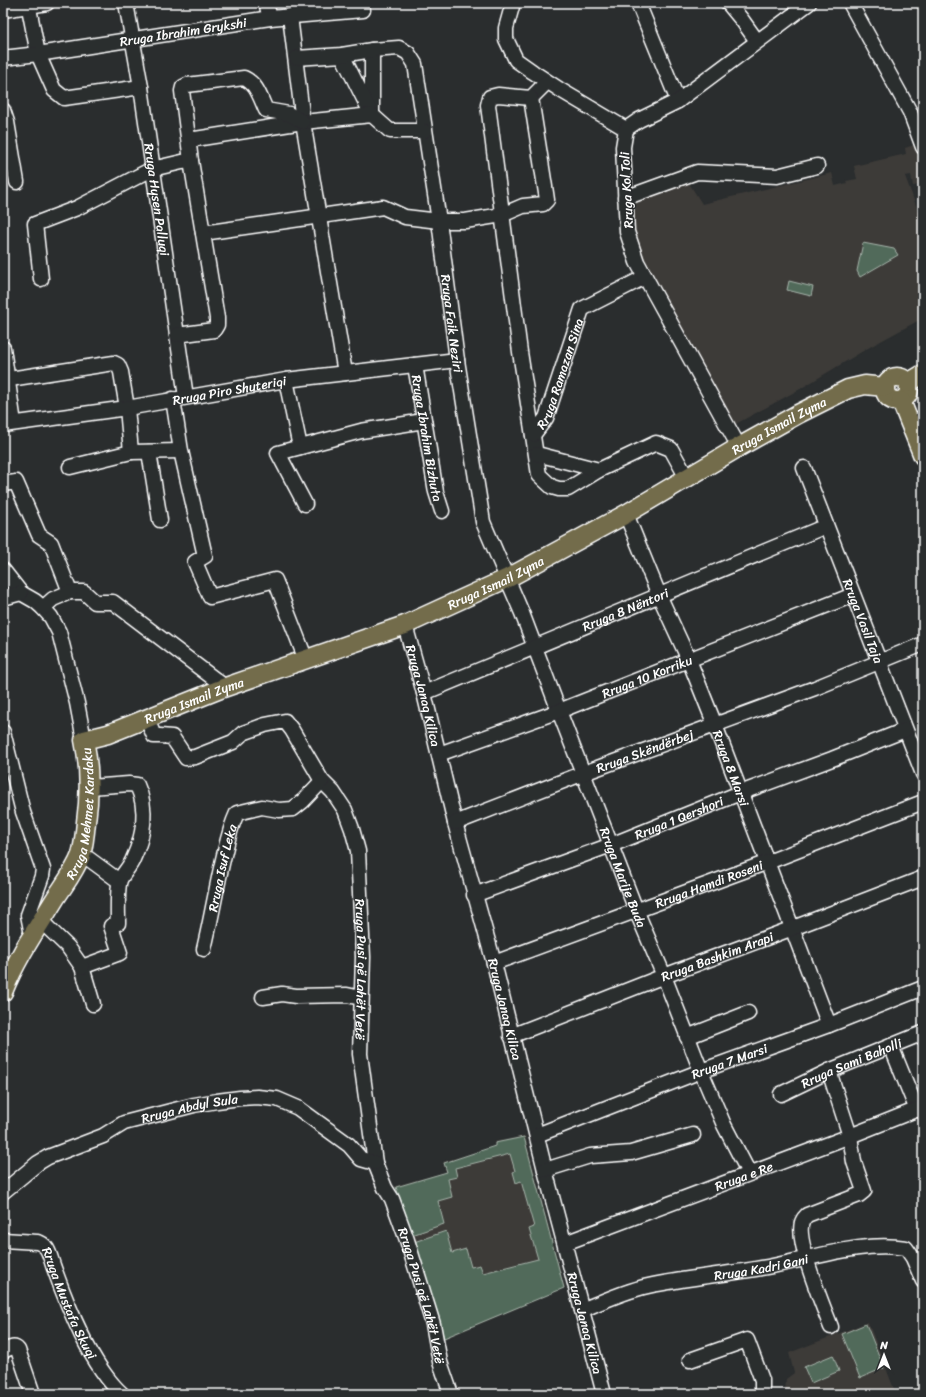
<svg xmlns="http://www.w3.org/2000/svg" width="926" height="1397" font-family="Sriracha,sans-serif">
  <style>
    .built { fill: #3d3b38 }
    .green { fill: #516b5a; stroke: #a8b5ac }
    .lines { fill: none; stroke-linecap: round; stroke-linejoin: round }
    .minor-casing { stroke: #fff; stroke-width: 17 }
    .major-casing { stroke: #fff; stroke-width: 21 }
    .minor { stroke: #2a2d2e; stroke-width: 14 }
    .major { stroke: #736c4b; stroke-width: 18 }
    .labels { text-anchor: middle; stroke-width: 3; stroke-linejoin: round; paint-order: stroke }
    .street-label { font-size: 13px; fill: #fff; stroke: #2a2d2e }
  </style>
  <rect width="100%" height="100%" fill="#2a2d2e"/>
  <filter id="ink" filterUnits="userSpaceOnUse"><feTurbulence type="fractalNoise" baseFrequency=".025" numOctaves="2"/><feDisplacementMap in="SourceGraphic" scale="8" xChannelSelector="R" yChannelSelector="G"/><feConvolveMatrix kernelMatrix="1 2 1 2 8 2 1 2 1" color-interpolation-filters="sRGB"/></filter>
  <g filter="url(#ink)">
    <path class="built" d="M 917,144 L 923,160 L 923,184 L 913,186 L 911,175 L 905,176 L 918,211 L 923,219 L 923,318 L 868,348 L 800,389 L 732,426 L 686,344 L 629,232 L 629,206 L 687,180 L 702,204 L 832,173 L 835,186 L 847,183 L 846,181 L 857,179 L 854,166 L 906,154 L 905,148 Z
      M 525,1136 L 565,1288 L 444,1339 L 395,1186 L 446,1172 L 443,1162 L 495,1146 L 494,1142 Z
      M 868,1322 L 896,1394 L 785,1394 L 786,1379 L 794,1373 L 789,1353 Z"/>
    <path class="green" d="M 863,243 L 894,249 L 898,255 L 860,277 L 857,271 Z
      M 789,281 L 813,287 L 811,296 L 787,290 Z
      M 524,1137 L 564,1288 L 444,1338 L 414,1242 L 446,1231 L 452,1253 L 466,1249 L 471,1267 L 480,1265 L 483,1273 L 538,1259 L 529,1229 L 534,1227 L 521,1181 L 516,1183 L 513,1172 L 515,1171 L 510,1154 L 455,1168 L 457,1177 L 448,1179 L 452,1197 L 438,1201 L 444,1224 L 412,1235 L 396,1187 L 447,1172 L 444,1163 L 495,1146 L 495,1143 Z
      M 866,1324 L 884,1368 L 860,1378 L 842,1334 Z
      M 833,1355 L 839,1371 L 811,1383 L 804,1367 Z"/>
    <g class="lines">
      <g class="minor-casing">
        <g id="minor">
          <path d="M 28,3 L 38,54 L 54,90 L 64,98 L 141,87"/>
          <path id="s1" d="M 126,3 L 141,87 L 186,397"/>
          <path d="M 266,3 L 270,18"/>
          <path d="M 513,3 L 506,28 L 506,39 L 516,60 L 533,72 L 562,91 L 626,129"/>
          <path d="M 638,3 L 678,101"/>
          <path d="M 728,3 L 742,20 L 757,41"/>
          <path d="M 850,3 L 910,112 L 923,147"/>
          <path d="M 3,10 L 47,3"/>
          <path d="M 290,16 L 303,122 L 345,373"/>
          <path d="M 372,50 L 372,112"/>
          <path d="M 342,55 L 372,115"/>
          <path id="s2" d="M 3,58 L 38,54 L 270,18 L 363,10"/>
          <path id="s3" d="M 296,58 L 342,55 L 372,50 L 399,48 L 408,53 L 415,64 L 439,221 L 457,360 L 483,522 L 522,613 L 559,711 L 636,910 L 664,976 L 701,1071 L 724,1125 L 749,1173"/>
          <path d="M 547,82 L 531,98 L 498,95 L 490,97 L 488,105 L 520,352 L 539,475 L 552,487 L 559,489 L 568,489 L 599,470 L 656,443 L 671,449 L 687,478"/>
          <path d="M 3,110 L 7,122 L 17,182"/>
          <path d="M 189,140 L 303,122 L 372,115 L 390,131 L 424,131"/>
          <path d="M 625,198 L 697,172 L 777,176 L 817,166"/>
          <path d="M 203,233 L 383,207 L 405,217 L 439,221 L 465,221 L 502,215 L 523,206 L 543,204 L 547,200 L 546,193 L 531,98"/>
          <path d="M 41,279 L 35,224 L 77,208 L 152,169 L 182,162 L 191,161"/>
          <path d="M 177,335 L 214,330 L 217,325 L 217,318 L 191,161 L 182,91 L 183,87 L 187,85 L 244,78 C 257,84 260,97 266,110 L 289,114 L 303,122"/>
          <path d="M 3,348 L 14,423"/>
          <path id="s4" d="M 415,365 L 436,492 L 442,511"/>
          <path d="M 3,380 L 114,363 L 118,365 L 121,372 L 127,408 L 131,452"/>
          <path d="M 286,380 L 300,447"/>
          <path d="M 173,399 L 181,451 L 205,556 L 195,562 L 210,597 L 275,580 L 306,660"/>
          <path id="s5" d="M 3,425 L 127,408 L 286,380 L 457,360"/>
          <path d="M 911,425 L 923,418"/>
          <path id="s6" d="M 533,435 L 546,418 L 582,309 L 645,277"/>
          <path d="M 739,447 L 637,262 L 627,232 L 623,147 L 626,129 L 639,120 L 678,101 L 809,3"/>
          <path d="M 149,452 L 160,520"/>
          <path d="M 537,454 L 599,470"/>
          <path d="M 70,467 L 131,452 L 181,451"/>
          <path id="s7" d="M 804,468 L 923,774"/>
          <path d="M 3,484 L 16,482 L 39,535 L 51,543 L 70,592 L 84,592 L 95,602 L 113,602 L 225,687"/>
          <path d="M 305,504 L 278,453 L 361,431 L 424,421"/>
          <path id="s8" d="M 626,514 L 659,595 L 689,660 L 715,725 L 829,1025"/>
          <path d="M 3,570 L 21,593 L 35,601 L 43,608 L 51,617 L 59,632 L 77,703 L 84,740"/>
          <path d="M 3,598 L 21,593"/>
          <path d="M 43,608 L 53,599 L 70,592"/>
          <path id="s9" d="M 405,625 L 424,693 L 455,823 L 494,963 L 545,1170 L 604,1394"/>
          <path id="s10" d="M 424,693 L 826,526"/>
          <path id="s11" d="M 147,719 L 154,736 L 160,736 L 172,737 L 186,758 L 195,757 L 233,742 L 243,733 L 265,725 L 285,721 L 292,730 L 322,781 L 333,792 L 345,810 L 352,829 L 358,851 L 363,957 L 360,1054 L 375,1163 L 385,1188 L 392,1199 L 407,1240 L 433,1324 L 440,1362 L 451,1394"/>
          <path d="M 3,732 L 23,812 L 43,869 L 42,876 L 28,915 L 32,935"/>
          <path id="s12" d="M 439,754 L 559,711 L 853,595"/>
          <path d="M 90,787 L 129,784 L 137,785 C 148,809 144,836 133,859 C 130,867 123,873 120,880 C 117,888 118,913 118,923 L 111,926 L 120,953 L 82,967 L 93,1004"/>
          <path id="s13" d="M 455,823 L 584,773 L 815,688 L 923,644"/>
          <path d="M 80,855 L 89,859 L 119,881"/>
          <path id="s14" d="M 474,895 L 611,845 L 740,793 L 832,759 L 905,730"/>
          <path d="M 41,921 L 68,947 L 82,967"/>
          <path id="s15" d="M 204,949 C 212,916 217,883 225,851 C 228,838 231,826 237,813 L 262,807 L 279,810 L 293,809 L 303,801 L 322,781"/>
          <path id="s16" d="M 494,963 L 768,862 L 923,802"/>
          <path d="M 263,997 L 282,994 L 296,996 L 347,995 L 361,998"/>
          <path id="s17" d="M 511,1036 L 664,976 L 793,928 L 923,878"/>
          <path d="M 687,1037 L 748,1013"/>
          <path d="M 891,1046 L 917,1110"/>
          <path d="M 829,1071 L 850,1136 L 854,1162 L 864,1191 L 859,1195 L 807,1215 C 805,1217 804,1218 803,1220 C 793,1236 824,1308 831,1327"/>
          <path id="s18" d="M 781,1094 L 829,1071 L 923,1033"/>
          <path id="s19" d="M 537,1135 L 701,1071 L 829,1025 L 923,988"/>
          <path d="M 545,1170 L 590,1156 L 631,1153 L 693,1135"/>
          <path id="s20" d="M 3,1192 L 38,1163 L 48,1157 L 103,1136 L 124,1123 L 194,1105 L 217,1101 L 240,1098 L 257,1097 L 277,1099 L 298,1108 L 349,1145 L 361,1159 L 375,1163"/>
          <path id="s21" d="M 3,1240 L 37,1242 C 49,1244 50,1258 54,1268 C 68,1307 91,1366 122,1394"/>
          <path id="s22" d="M 565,1243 L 850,1136 L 923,1107"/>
          <path id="s23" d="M 582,1310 C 603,1301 625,1291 648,1286 C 690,1277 734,1274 777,1265 C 818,1257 863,1241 906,1248 L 913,1258 L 923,1281"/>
          <path d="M 3,1351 C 8,1349 14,1345 18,1350 L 33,1394"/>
          <path d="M 690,1360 L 747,1340 L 762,1380 L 762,1394"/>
        </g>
      </g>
      <g class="major-casing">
        <g id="major">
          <circle cx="897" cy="389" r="12"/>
          <path d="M 908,383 L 923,374"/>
          <path d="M 901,401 L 923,456"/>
          <path id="s24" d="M 3,992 C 16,959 36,930 55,899 C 64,885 75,871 81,855 C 84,844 85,833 86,822 C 90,794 90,768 84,740 L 108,734 L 223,688 L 405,625 L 508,578 L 626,514 L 739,447 L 798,414 L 848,389 L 865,385 L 885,387"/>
        </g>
      </g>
      <use href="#minor" class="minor"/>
      <use href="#major" class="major"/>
    </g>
  </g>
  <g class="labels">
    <g class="street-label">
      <text dy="5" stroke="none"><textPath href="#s2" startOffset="182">Rruga Ibrahim Grykshi</textPath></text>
      <text transform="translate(626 190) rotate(-93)" y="5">Rruga Kol Toli</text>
      <text dy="5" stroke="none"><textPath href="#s1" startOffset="199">Rruga Hysen Palluqi</textPath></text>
      <text dy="5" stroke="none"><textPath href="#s3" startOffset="389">Rruga Faik Neziri</textPath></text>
      <text dy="5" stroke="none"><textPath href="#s6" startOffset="68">Rruga Ramazan Sina</textPath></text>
      <text dy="5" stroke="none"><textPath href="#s5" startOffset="229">Rruga Piro Shuteriqi</textPath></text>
      <text dy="5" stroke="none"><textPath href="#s24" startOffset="1039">Rruga Ismail Zyma</textPath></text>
      <text dy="5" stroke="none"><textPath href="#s4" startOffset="74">Rruga Ibrahim Bizhuta</textPath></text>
      <text dy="5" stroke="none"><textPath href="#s24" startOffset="715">Rruga Ismail Zyma</textPath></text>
      <text dy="5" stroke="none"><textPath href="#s10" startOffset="218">Rruga 8 Nëntori</textPath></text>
      <text dy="5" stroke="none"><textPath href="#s7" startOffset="164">Rruga Vasil Taja</textPath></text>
      <text dy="5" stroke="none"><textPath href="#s12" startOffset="222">Rruga 10 Korriku</textPath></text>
      <text dy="5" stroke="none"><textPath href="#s9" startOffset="73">Rruga Janaq Kilica</textPath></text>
      <text dy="5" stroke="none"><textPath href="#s24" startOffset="391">Rruga Ismail Zyma</textPath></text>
      <text dy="5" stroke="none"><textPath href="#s13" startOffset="203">Rruga Skëndërbej</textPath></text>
      <text dy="5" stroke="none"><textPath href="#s8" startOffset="275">Rruga 8 Marsi</textPath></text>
      <text dy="5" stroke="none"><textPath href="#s24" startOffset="199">Rruga Mehmet Kardaku</textPath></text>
      <text dy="5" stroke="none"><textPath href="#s14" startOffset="219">Rruga 1 Qershori</textPath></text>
      <text dy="5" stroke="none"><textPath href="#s15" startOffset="83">Rruga Isuf Leka</textPath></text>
      <text dy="5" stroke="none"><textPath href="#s3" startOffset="972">Rruga Marije Buda</textPath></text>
      <text dy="5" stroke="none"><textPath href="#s16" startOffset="229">Rruga Hamdi Roseni</textPath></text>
      <text dy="5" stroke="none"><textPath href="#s17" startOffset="221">Rruga Bashkim Arapi</textPath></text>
      <text dy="5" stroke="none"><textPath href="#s11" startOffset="438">Rruga Pusi që Lahët Vetë</textPath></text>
      <text dy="5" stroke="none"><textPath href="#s9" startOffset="397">Rruga Janaq Kilica</textPath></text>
      <text dy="5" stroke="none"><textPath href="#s19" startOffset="206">Rruga 7 Marsi</textPath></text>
      <text dy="5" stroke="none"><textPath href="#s18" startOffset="77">Rruga Sami Baholli</textPath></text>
      <text dy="5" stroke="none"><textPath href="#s20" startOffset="208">Rruga Abdyl Sula</textPath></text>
      <text dy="5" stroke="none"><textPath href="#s22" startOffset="191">Rruga e Re</textPath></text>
      <text dy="5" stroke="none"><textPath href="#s23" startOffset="185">Rruga Kadri Gani</textPath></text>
      <text dy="5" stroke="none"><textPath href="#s11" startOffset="774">Rruga Pusi që Lahët Vetë</textPath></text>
      <text dy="5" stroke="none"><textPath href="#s21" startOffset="105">Rruga Mustafa Skuqi</textPath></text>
      <text dy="5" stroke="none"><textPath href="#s9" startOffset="721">Rruga Janaq Kilica</textPath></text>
    </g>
  </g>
  <rect width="926" height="1397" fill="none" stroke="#2a2d2e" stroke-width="16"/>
  <rect x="8" y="8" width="910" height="1381" fill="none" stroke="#fff" stroke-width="1.5" filter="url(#ink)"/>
  <g transform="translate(884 1355)" stroke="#2a2d2e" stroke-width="3" paint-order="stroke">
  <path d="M0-3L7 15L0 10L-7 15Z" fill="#ffffff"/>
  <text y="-6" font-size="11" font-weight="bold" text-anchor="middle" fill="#ffffff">N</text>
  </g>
</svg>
